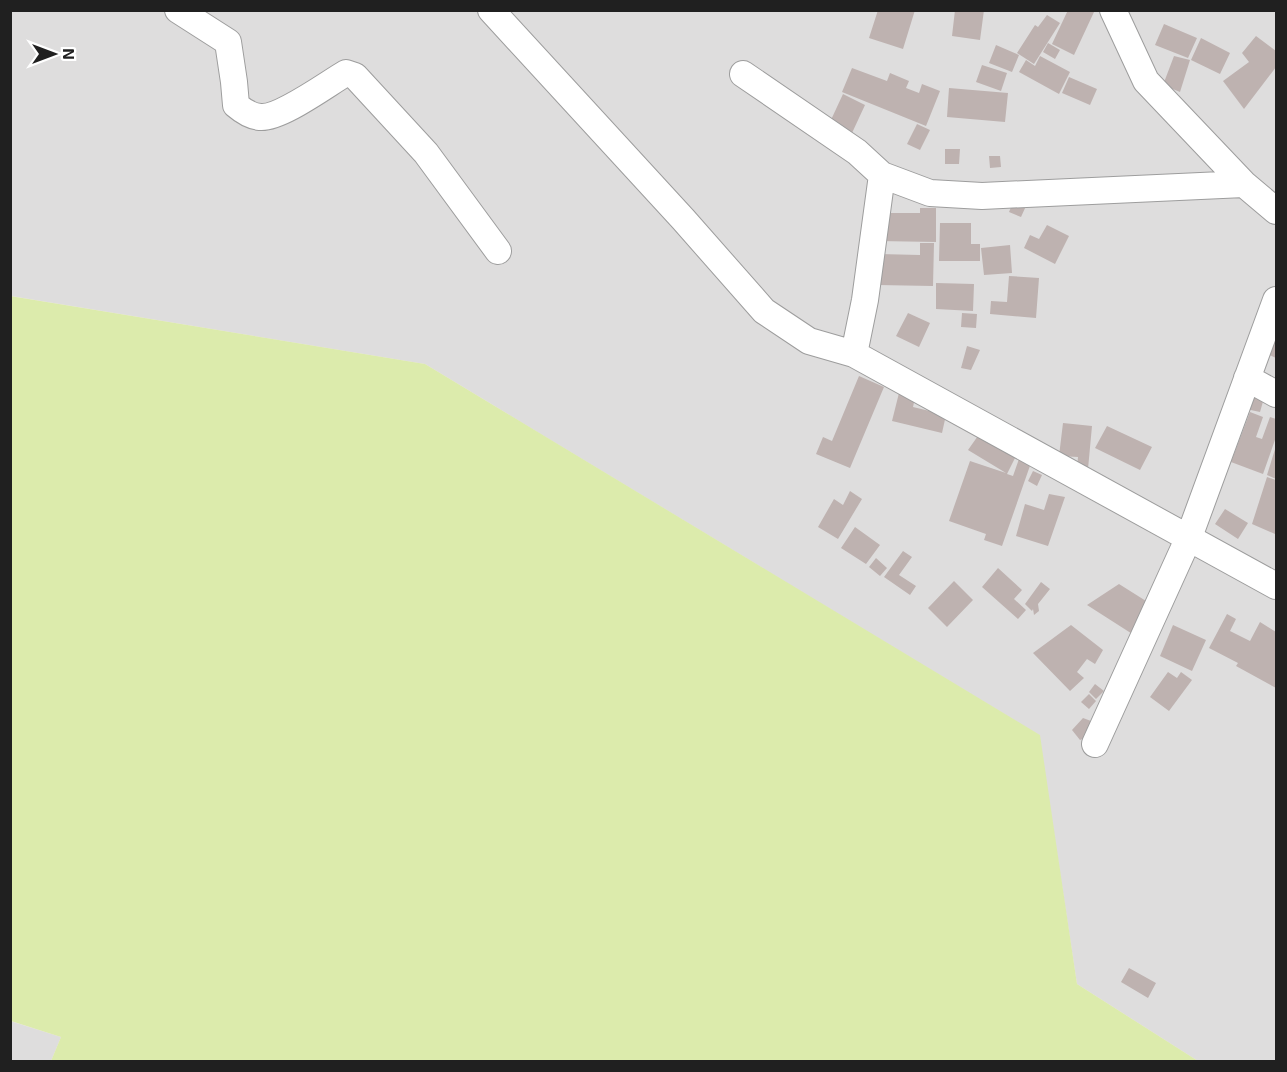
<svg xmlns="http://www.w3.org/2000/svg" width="1287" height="1072" font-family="'Exo 2',sans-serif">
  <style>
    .residential { fill: #dedddd }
    .grass { fill: #dcebac }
    .building { fill: #beb2b0 }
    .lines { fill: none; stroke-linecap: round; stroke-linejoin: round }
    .street-casing { stroke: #9d9d9d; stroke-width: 28 }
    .street { stroke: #fff; stroke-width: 26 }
  </style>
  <rect width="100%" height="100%" fill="#f1ebe7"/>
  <path class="residential" d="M 10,11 L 1276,11 L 1276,1061 L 1198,1061 L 1077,984 L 1039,735 L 425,364 L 11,296 Z
    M 10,1021 L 61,1037 L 51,1061 L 11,1061 Z"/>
  <path class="grass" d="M 10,296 L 425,364 L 1040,735 L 1077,984 L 1198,1061 L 51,1061 L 61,1037 L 11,1021 Z"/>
  <path class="building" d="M 878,10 L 915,10 L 903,49 L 869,38 Z
    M 955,10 L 984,10 L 980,40 L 952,36 Z
    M 1068,10 L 1094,12 L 1074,55 L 1052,44 Z
    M 1047,15 L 1060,23 L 1034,64 L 1017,53 L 1035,25 L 1038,27 Z
    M 1164,24 L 1197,38 L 1188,58 L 1155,45 Z
    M 1256,36 L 1276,51 L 1276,67 L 1244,109 L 1223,81 L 1249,62 L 1242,53 Z
    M 1201,38 L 1230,53 L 1220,74 L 1191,60 Z
    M 1048,43 L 1060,50 L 1055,59 L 1043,52 Z
    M 996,45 L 1019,55 L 1012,72 L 989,63 Z
    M 1040,56 L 1070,72 L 1059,94 L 1019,72 L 1026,60 L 1035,66 Z
    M 1174,56 L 1190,60 L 1180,92 L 1163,85 Z
    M 982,65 L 1007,73 L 1001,91 L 976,82 Z
    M 852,68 L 887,81 L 890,73 L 909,81 L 906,88 L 919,93 L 922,84 L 940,91 L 926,126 L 842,92 Z
    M 1069,77 L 1097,89 L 1090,105 L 1062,93 Z
    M 949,88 L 1008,93 L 1005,122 L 947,117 Z
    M 843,94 L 865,105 L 852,133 L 830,122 Z
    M 917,124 L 930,130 L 920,150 L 907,144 Z
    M 945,149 L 960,149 L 959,164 L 945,164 Z
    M 989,156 L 1000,156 L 1001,167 L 990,168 Z
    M 1014,200 L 1026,206 L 1021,217 L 1009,212 Z
    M 920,208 L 936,208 L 936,242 L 878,241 L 878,213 L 920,213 Z
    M 940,223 L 971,223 L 971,244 L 980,244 L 980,261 L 939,261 Z
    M 1047,225 L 1069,236 L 1055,264 L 1024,248 L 1030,235 L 1039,239 Z
    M 920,243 L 934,243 L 933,286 L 878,285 L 879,254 L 920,255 Z
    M 1010,245 L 1012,273 L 984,275 L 981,248 Z
    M 1009,276 L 1039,278 L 1036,318 L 990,314 L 991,301 L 1007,302 Z
    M 936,283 L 974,284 L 973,311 L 936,309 Z
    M 908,313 L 930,323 L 919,347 L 896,336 Z
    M 962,313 L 977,314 L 976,328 L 961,327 Z
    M 1276,331 L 1276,358 L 1267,354 Z
    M 967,346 L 980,350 L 971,370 L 961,368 Z
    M 859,376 L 884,387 L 850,468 L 816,454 L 823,437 L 832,441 Z
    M 900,389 L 916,393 L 913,407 L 946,415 L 942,433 L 892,421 Z
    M 1250,395 L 1264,398 L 1260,412 L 1246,409 Z
    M 1250,412 L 1263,417 L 1256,437 L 1262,439 L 1270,417 L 1276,419 L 1276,437 L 1263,474 L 1231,462 Z
    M 1063,423 L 1092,426 L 1088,469 L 1077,468 L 1078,457 L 1059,456 Z
    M 1107,426 L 1152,447 L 1140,470 L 1095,448 Z
    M 980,433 L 1016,456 L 1007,474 L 1013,476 L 1020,456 L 1032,460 L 1002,546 L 984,540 L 986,534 L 949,521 L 970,461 L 1006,473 L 968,450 Z
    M 1276,446 L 1276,479 L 1267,475 Z
    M 1033,471 L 1042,475 L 1037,486 L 1028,481 Z
    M 1267,477 L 1276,480 L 1276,529 L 1275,534 L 1252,524 Z
    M 850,491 L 862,499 L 838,539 L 818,527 L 834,499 L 843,505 Z
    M 1049,494 L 1065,497 L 1048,546 L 1016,536 L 1025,504 L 1044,510 Z
    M 1225,509 L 1248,523 L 1238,539 L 1215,524 Z
    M 855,527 L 880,545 L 866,564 L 841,548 Z
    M 903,551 L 912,557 L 899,575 L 916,586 L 910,595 L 884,577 Z
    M 876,558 L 887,568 L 880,576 L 869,567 Z
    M 998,568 L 1022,590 L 1014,599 L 1026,610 L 1018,619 L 982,587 Z
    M 954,581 L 973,600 L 947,627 L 928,608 Z
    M 1041,582 L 1050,589 L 1038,604 L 1039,611 L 1034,615 L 1033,609 L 1032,611 L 1025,604 Z
    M 1119,584 L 1146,601 L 1137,637 L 1087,605 Z
    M 1227,614 L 1236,619 L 1230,631 L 1250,641 L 1260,622 L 1276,632 L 1276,688 L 1236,666 L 1238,663 L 1209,648 Z
    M 1071,625 L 1103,650 L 1095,664 L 1087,659 L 1077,672 L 1084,678 L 1070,691 L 1033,653 Z
    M 1173,625 L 1206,640 L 1192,671 L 1160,656 Z
    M 1168,672 L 1177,678 L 1181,672 L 1192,680 L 1169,711 L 1150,697 Z
    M 1095,684 L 1104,691 L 1096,699 L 1089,692 Z
    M 1089,694 L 1096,701 L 1089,709 L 1081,702 Z
    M 1083,718 L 1091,721 L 1094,734 L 1080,740 L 1072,730 Z
    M 1129,968 L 1156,983 L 1148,998 L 1121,982 Z"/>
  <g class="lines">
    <g class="street-casing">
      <path id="street" d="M 178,10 L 228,42 L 234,82 L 236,105 C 243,111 250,116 260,117 C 280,119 327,84 346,73 L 355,76 L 426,153 L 498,251
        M 491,10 L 683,219 L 764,311 L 809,341 L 854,354 L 1276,586
        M 1113,10 L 1146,81 L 1244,184 L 1276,211
        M 743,74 L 857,152 L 882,175 L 930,193 L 982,196 L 1244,184
        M 854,354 L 865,300 L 882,175
        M 1247,378 L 1276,394
        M 1095,744 L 1189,537 L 1276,300"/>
    </g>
    <use href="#street" class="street"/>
  </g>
  <rect width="1287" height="1072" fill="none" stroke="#202020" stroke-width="24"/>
  <g transform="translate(54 54) rotate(90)" stroke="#ffffff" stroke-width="4.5" paint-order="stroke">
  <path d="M0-4.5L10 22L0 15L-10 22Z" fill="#202020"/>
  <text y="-9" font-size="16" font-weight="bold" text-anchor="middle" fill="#202020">N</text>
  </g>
</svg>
